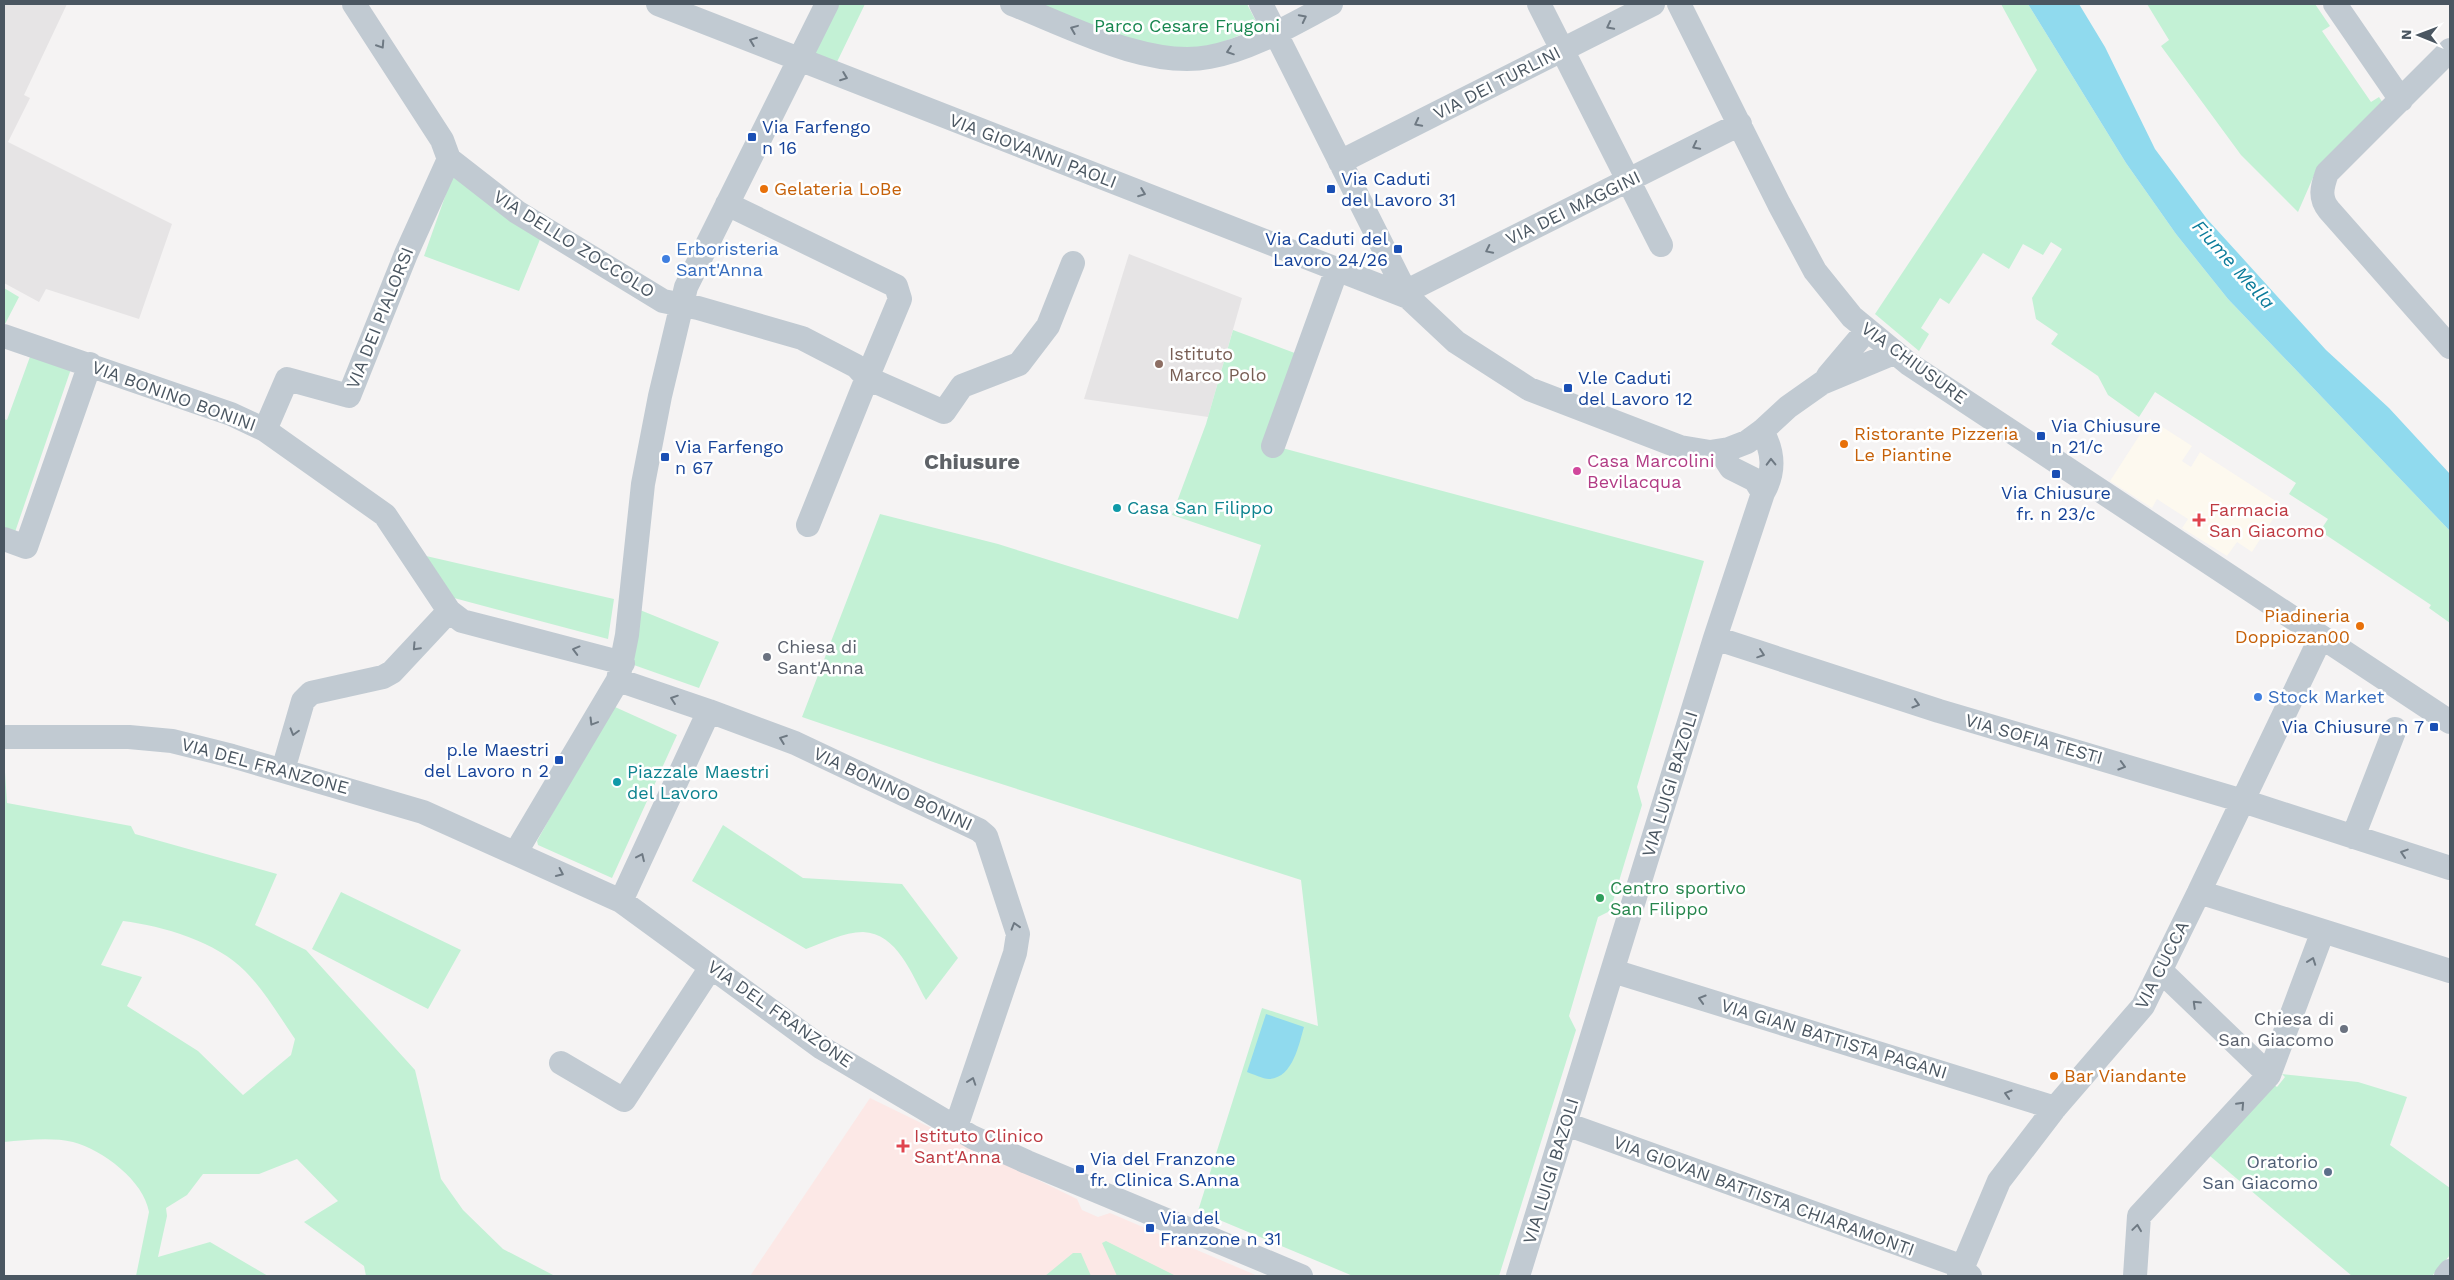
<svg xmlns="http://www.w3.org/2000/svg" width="2454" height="1280" font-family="'Work Sans',sans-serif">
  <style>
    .commercial { fill: #fdf9ef }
    .education { fill: #e6e4e5 }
    .medical { fill: #fce8e6 }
    .green { fill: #c3f1d5; fill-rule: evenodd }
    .water { fill: #90daee }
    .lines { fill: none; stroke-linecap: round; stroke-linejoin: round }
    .minor { stroke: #c1cad2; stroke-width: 24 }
    .oneway { stroke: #6e7983 }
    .transit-dot { fill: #1a4fb4; stroke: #fff; stroke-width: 2 }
    .food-dot { fill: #e8710a; stroke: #fff; stroke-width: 2 }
    .shop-dot { fill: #3f7fe0; stroke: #fff; stroke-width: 2 }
    .education-dot { fill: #8d6e63; stroke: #fff; stroke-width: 2 }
    .hotel-dot { fill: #d1479c; stroke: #fff; stroke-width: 2 }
    .culture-dot { fill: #0f9aa8; stroke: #fff; stroke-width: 2 }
    .health-dot { fill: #e0444e; stroke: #fff; stroke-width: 2 }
    .worship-dot { fill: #6b7280; stroke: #fff; stroke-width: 2 }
    .leisure-dot { fill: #2e9e5b; stroke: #fff; stroke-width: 2 }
    .service-dot { fill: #5c6f8a; stroke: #fff; stroke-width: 2 }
    .labels { text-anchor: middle; stroke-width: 5; stroke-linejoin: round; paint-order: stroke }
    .park-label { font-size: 18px; fill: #17864f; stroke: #fff }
    .street-label { font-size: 18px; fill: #4a5661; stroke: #fff }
    .transit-label { font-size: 18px; fill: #164399; stroke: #fff; text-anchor: start }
    .food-label { font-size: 18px; fill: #c56008; stroke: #fff; text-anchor: start }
    .shop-label { font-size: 18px; fill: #366cbe; stroke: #fff; text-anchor: start }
    .education-label { font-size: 18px; fill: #785e54; stroke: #fff; text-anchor: start }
    .hotel-label { font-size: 18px; fill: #b23c85; stroke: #fff; text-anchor: start }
    .culture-label { font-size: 18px; fill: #0d838f; stroke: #fff; text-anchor: start }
    .health-label { font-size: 18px; fill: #be3a42; stroke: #fff; text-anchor: start }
    .worship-label { font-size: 18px; fill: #5b616d; stroke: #fff; text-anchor: start }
    .leisure-label { font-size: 18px; fill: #27864d; stroke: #fff; text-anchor: start }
    .service-label { font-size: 18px; fill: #4e5e75; stroke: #fff; text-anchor: end }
    .water-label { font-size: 19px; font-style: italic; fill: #0c7c9b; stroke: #fff }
    .district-label { font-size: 22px; font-weight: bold; fill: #5f6368; stroke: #fff }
  </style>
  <rect width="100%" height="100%" fill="#f5f3f3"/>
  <path class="commercial" d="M 2150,419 L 2192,446 L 2182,461 L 2191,467 L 2200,452 L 2282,505 L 2252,552 L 2237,542 L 2227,556 L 2182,528 L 2188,519 L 2166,505 L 2157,499 L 2152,508 L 2110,481 Z"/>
  <path class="education" d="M 4,4 L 67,4 L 24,95 L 30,98 L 8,142 L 172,224 L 139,319 L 46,289 L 39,302 L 4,283 Z
    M 1129,254 L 1242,298 L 1208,417 L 1084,399 Z"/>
  <path class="medical" d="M 870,1098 L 1077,1199 L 1082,1210 L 1098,1217 L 1110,1213 L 1258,1276 L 750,1276 Z"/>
  <path class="green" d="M 838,4 L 865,4 L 836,64 L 814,54 Z
    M 1035,4 L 1247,4 L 1259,27 C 1235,37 1209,50 1182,50 C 1133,50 1080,21 1035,4 Z
    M 2001,4 L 2028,4 L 2126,163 L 2176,234 L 2228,299 L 2450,531 L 2450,623 L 2429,608 L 2431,605 L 2320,531 L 2328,519 L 2289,494 L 2296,483 L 2155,392 L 2139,417 L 2108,395 L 2098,376 L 2051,344 L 2058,334 L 2036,319 L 2032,298 L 2062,249 L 2051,242 L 2043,255 L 2023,244 L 2009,269 L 1983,253 L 1949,304 L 1940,298 L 1921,328 L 1929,334 L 1919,351 L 1875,314 L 2037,70 Z
    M 2147,4 L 2315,4 L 2330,26 L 2322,31 L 2371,102 L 2379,97 L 2383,103 L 2315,173 L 2298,212 L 2241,155 L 2161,46 L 2169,40 Z
    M 453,174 L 541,237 L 519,291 L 424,256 Z
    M 4,288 L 19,297 L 4,326 Z
    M 1233,330 L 1300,355 L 1267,444 L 1704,561 L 1637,787 L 1642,805 L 1610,911 L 1598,917 L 1569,1016 L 1576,1030 L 1499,1276 L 1353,1276 L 1198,1211 L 1262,1008 L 1318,1026 L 1301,880 L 939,764 L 802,717 L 880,514 L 998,544 L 1238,619 L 1261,545 L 1172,515 L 1206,424 Z
    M 31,354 L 71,369 L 15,532 L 4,527 L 4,419 L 7,420 Z
    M 426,556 L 614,599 L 608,639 L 454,598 Z
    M 640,610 L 719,642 L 699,688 L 631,664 Z
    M 615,707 L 677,735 L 612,878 L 538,845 L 537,841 L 610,709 Z
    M 4,757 L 7,803 L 131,826 L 135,834 L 277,874 L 255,925 L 306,950 L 415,1070 L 441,1179 L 463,1210 L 503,1249 L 555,1276 L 366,1276 L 364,1266 L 304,1222 L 338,1201 L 297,1159 L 259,1174 L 203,1174 L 187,1195 L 166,1208 L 167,1216 L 158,1257 L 210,1242 L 268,1276 L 136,1276 L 149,1212 C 144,1181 103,1150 73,1142 C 52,1137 25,1140 4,1142 ZM 123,921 C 163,926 217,942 245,971 C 265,991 279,1016 295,1039 L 291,1055 L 243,1095 L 198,1051 L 127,1006 L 142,977 L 101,965 Z
    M 723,825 L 803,878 L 902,884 L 958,958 L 926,1000 C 912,975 897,933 863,932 C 844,932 823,943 806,949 L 692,881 Z
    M 341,892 L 461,950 L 428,1009 L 312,949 Z
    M 2282,1074 L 2358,1082 L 2407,1097 L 2390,1145 L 2450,1188 L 2450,1255 L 2432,1276 L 2352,1276 L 2210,1156 L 2273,1084 L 2277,1087 L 2285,1077 Z
    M 1106,1241 L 1176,1276 L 1117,1276 L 1102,1243 Z
    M 1073,1253 L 1081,1253 L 1091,1276 L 1045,1276 Z"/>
  <path class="water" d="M 2028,4 L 2079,4 L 2105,47 L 2155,149 L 2207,219 L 2326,350 L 2389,408 L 2450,474 L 2450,531 L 2228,299 L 2176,234 L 2126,163 Z
    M 1266,1014 L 1304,1027 C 1299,1044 1293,1078 1269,1079 C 1263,1079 1253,1074 1247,1072 Z"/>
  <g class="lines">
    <path class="minor" d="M 354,4 L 442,140 L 449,159 L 517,212 L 663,301 L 698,308 L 802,338 L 856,366 L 867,378 L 808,525
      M 658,4 L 1408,297
      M 1012,4 C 1068,26 1149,69 1209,57 C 1252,49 1293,24 1331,4
      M 1261,4 L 1408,297 L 1456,342 L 1529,389 L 1680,447 L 1710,452 L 1729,449 L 1747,442 L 1762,431 L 1788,407 L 1822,383 L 1894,353
      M 1539,4 L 1661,245
      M 1679,4 L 1779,204 L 1815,271 L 1852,317 L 1909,364 L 2450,722
      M 2335,4 L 2401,100
      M 2450,50 L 2327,173 C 2322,187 2319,198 2329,210 L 2450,347
      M 1340,162 L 1653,4
      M 727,204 L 896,286 L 900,299 L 867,378 L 944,412 L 962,386 L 1019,364 L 1048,326 L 1073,263
      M 1405,292 L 1740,124
      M 4,336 L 231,414 L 265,430 L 385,515 L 449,611 L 462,621 L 623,663
      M 1828,376 L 1866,331
      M 265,430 L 287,379 L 349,396 L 406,254 L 449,159
      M 1273,446 L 1337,269
      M 1720,451 L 1731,468 L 1755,480 L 1763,493
      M 4,539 L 26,547 L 90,364
      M 1715,638 L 1939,711 L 2243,801 L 2450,868
      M 618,680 L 709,711 L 621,901
      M 709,711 L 795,743 L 979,830 L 986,836 L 1018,934 L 1015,953 L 956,1127
      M 4,737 L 129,737 L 172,741 L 232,756 L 423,812 L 621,901 L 822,1048 L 972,1137 L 1027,1162 L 1301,1276
      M 283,770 L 303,701 L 311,693 L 383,677 L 392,672 L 449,611
      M 2353,837 L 2395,729
      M 516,852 L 618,680 L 627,635 L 643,484 L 660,396 L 686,287 L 827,4
      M 2199,892 L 2321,637
      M 1613,971 L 2055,1108
      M 2162,972 L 2269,1075
      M 561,1063 L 624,1100 L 711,967
      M 1566,1124 L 1955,1264 L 1970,1276
      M 1518,1276 L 1715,638 L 1763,493 C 1775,472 1774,452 1762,431
      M 1959,1276 L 1999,1181 L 2055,1108 L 2143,1006 L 2199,892 L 2450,971
      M 2135,1276 L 2139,1216 L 2269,1075 L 2323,931
      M 2446,1276 L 2450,1271"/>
  </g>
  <defs><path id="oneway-chevron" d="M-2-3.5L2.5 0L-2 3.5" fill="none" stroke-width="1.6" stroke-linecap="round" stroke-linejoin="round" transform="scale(1.25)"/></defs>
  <g class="oneway">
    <use href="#oneway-chevron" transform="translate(1303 18) rotate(-27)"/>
    <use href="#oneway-chevron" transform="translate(1610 26) rotate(153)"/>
    <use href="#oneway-chevron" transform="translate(1074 29) rotate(-158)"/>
    <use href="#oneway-chevron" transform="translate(753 41) rotate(-159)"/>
    <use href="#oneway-chevron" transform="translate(381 45) rotate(57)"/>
    <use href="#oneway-chevron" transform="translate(1230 51) rotate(161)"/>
    <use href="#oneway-chevron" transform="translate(844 77) rotate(21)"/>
    <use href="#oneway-chevron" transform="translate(1418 123) rotate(153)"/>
    <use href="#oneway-chevron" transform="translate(1696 146) rotate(153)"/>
    <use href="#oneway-chevron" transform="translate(1142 193) rotate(21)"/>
    <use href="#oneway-chevron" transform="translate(1489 250) rotate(154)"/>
    <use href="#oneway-chevron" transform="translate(1771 462) rotate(-91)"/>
    <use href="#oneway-chevron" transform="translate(416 647) rotate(133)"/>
    <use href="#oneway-chevron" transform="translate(576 650) rotate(-165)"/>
    <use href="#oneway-chevron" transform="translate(1761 654) rotate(19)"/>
    <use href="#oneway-chevron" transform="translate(674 699) rotate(-161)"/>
    <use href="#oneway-chevron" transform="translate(1916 704) rotate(17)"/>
    <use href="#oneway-chevron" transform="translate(593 722) rotate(121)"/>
    <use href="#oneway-chevron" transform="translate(294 732) rotate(106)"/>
    <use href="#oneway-chevron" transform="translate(783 739) rotate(-159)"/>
    <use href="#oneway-chevron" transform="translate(2122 766) rotate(16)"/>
    <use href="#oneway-chevron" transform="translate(2404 853) rotate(-162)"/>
    <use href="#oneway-chevron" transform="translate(641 857) rotate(-65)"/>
    <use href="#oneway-chevron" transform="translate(560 873) rotate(25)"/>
    <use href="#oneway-chevron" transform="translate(1015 926) rotate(-107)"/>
    <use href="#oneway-chevron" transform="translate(2312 961) rotate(-70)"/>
    <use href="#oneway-chevron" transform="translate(1702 999) rotate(-163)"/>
    <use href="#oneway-chevron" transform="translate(2196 1004) rotate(-136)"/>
    <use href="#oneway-chevron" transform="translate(972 1081) rotate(-71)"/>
    <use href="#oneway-chevron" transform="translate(2008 1094) rotate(-163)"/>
    <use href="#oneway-chevron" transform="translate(2241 1105) rotate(-47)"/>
    <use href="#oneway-chevron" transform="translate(2137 1228) rotate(-82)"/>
  </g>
  <g class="transit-dot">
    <rect x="747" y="132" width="10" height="10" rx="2.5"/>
    <rect x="1326" y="184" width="10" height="10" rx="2.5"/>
    <rect x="1393" y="244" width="10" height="10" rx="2.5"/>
    <rect x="1563" y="383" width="10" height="10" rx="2.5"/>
    <rect x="2036" y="431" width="10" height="10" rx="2.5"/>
    <rect x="660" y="452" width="10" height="10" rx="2.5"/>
    <rect x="2051" y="469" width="10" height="10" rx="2.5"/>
    <rect x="2429" y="722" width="10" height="10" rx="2.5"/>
    <rect x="554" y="755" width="10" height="10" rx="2.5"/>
    <rect x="1075" y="1164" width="10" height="10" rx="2.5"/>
    <rect x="1145" y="1223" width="10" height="10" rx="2.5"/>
  </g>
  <g class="food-dot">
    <circle cx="764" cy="189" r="5"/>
    <circle cx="1844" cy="444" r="5"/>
    <circle cx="2360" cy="626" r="5"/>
    <circle cx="2054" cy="1076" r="5"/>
  </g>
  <g class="shop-dot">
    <circle cx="666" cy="259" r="5"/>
    <circle cx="2258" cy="697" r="5"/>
  </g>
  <circle class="education-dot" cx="1159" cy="364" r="5"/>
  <circle class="hotel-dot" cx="1577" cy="471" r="5"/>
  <g class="culture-dot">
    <circle cx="1117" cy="508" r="5"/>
    <circle cx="617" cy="782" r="5"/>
  </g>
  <g class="health-dot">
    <path d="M2196.5 512.5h5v5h5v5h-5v5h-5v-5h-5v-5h5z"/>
    <path d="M900.5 1138.5h5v5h5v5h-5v5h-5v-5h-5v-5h5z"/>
  </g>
  <g class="worship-dot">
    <circle cx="767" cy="657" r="5"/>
    <circle cx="2344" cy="1029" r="5"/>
  </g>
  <circle class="leisure-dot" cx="1600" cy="898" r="5"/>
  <circle class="service-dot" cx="2328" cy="1172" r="5"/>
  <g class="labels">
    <g class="park-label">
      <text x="1187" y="32">Parco Cesare Frugoni</text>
    </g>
    <g class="street-label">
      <text transform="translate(1497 83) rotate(-27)" y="6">VIA DEI TURLINI</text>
      <text transform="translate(1033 151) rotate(21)" y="6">VIA GIOVANNI PAOLI</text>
      <text transform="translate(1573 208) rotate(-26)" y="6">VIA DEI MAGGINI</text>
      <text transform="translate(574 244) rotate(32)" y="6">VIA DELLO ZOCCOLO</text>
      <text transform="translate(380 318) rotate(-68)" y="6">VIA DEI PIALORSI</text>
      <text transform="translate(1914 363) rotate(36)" y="6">VIA CHIUSURE</text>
      <text transform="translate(174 396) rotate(20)" y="6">VIA BONINO BONINI</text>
      <text transform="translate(2034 739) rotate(16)" y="6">VIA SOFIA TESTI</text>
      <text transform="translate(265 766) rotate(15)" y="6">VIA DEL FRANZONE</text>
      <text transform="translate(1670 784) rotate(-73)" y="6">VIA LUIGI BAZOLI</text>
      <text transform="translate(893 789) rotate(25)" y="6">VIA BONINO BONINI</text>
      <text transform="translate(2162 965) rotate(-63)" y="6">VIA CUCCA</text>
      <text transform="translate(780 1014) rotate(35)" y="6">VIA DEL FRANZONE</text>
      <text transform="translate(1834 1039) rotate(17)" y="6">VIA GIAN BATTISTA PAGANI</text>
      <text transform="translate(1551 1171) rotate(-73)" y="6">VIA LUIGI BAZOLI</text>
      <text transform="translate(1764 1196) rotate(20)" y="6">VIA GIOVAN BATTISTA CHIARAMONTI</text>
    </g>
    <g class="transit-label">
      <text x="762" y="133">Via Farfengo<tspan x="762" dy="21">n 16</tspan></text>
      <text x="1341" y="185">Via Caduti<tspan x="1341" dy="21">del Lavoro 31</tspan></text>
      <text x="1388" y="245" text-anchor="end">Via Caduti del<tspan x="1388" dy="21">Lavoro 24/26</tspan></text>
      <text x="1578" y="384">V.le Caduti<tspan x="1578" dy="21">del Lavoro 12</tspan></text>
      <text x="2051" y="432">Via Chiusure<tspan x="2051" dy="21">n 21/c</tspan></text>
      <text x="675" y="453">Via Farfengo<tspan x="675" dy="21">n 67</tspan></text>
      <text x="2056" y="499" text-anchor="middle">Via Chiusure<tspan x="2056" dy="21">fr. n 23/c</tspan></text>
      <text x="2424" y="733" text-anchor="end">Via Chiusure n 7</text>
      <text x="549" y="756" text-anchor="end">p.le Maestri<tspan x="549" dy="21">del Lavoro n 2</tspan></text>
      <text x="1090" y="1165">Via del Franzone<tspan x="1090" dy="21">fr. Clinica S.Anna</tspan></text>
      <text x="1160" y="1224">Via del<tspan x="1160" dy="21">Franzone n 31</tspan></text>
    </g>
    <g class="food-label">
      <text x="774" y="195">Gelateria LoBe</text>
      <text x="1854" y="440">Ristorante Pizzeria<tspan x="1854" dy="21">Le Piantine</tspan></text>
      <text x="2350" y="622" text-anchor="end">Piadineria<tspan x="2350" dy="21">Doppiozan00</tspan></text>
      <text x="2064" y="1082">Bar Viandante</text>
    </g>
    <g class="shop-label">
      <text x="676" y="255">Erboristeria<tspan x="676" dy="21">Sant'Anna</tspan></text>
      <text x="2268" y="703">Stock Market</text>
    </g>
    <g class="education-label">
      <text x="1169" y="360">Istituto<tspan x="1169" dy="21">Marco Polo</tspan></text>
    </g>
    <g class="hotel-label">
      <text x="1587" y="467">Casa Marcolini<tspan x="1587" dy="21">Bevilacqua</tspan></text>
    </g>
    <g class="culture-label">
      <text x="1127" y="514">Casa San Filippo</text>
      <text x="627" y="778">Piazzale Maestri<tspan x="627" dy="21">del Lavoro</tspan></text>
    </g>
    <g class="health-label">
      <text x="2209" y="516">Farmacia<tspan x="2209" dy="21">San Giacomo</tspan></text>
      <text x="914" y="1142">Istituto Clinico<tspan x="914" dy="21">Sant'Anna</tspan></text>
    </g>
    <g class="worship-label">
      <text x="777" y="653">Chiesa di<tspan x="777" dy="21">Sant'Anna</tspan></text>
      <text x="2334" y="1025" text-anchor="end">Chiesa di<tspan x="2334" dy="21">San Giacomo</tspan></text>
    </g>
    <g class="leisure-label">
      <text x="1610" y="894">Centro sportivo<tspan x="1610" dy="21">San Filippo</tspan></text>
    </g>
    <g class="service-label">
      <text x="2318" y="1168">Oratorio<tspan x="2318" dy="21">San Giacomo</tspan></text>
    </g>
    <g class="water-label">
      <text transform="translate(2234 264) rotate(48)" y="7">Fiume Mella</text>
    </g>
    <g class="district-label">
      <text x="972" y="469">Chiusure</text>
    </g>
  </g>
  <rect width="2454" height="1280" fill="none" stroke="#4a5661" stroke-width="10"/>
  <g transform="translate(2419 35) rotate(271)" stroke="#ffffff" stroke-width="4" paint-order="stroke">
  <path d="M0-4L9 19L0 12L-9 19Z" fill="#4a5661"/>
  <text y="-8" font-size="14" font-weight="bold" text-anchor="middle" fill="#4a5661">N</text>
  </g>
</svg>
